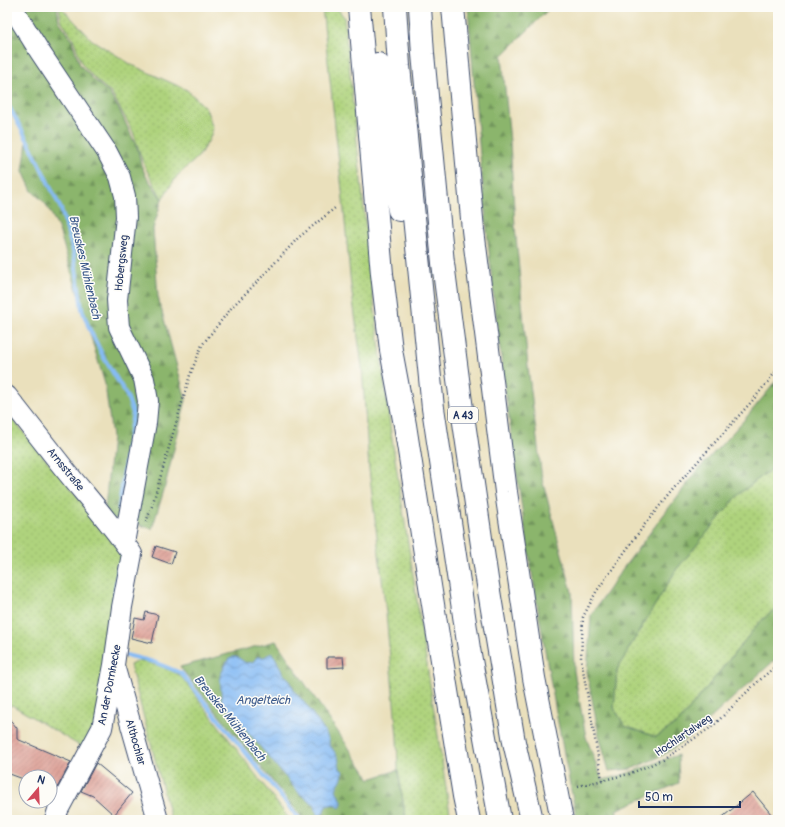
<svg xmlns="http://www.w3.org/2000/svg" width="785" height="827" font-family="Pangolin,sans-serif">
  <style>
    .grass { fill: url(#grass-dots); stroke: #65816e }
    .forest { fill: url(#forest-firs); stroke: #537265 }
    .water { fill: url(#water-waves); stroke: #5075a9 }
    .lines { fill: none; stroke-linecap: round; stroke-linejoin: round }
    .stream { stroke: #86bbf4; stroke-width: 4 }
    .building { fill: url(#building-hatch) }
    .minor-casing { stroke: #3a4a6c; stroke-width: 22 }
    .highway-casing { stroke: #3a4a6c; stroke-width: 24 }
    .path { stroke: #3a4a6c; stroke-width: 2.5; stroke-dasharray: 1 3; stroke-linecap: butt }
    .minor { stroke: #fff; stroke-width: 20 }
    .highway { stroke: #fff; stroke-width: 22 }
    .labels { text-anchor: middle; stroke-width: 3; stroke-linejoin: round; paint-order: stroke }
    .shield { fill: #fdfcf7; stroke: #5f6c8c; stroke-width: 1 }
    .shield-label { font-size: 10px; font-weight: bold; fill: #1b2f5e }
    .street-label { font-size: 11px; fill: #1b2f5e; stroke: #fdfcf7 }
    .water-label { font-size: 12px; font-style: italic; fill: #3b598b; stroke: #fdfcf7 }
  </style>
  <defs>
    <pattern id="grass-dots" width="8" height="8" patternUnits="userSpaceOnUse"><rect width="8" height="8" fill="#afd37d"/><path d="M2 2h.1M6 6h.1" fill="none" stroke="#96b56e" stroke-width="1.8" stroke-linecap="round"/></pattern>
    <pattern id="forest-firs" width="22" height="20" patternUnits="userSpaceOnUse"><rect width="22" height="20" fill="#8bb56c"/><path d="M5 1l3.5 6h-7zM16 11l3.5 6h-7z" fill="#71945c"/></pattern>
    <pattern id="water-waves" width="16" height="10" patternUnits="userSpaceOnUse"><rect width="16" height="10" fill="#86bbf4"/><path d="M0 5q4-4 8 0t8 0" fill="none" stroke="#6d98c9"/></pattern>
    <pattern id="building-hatch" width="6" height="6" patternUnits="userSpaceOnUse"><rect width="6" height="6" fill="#db9a90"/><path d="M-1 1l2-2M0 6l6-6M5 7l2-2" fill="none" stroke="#b17e79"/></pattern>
  </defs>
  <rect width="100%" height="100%" fill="#fdfcf7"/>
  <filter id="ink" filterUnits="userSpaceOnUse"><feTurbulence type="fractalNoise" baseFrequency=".025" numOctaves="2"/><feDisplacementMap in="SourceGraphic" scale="8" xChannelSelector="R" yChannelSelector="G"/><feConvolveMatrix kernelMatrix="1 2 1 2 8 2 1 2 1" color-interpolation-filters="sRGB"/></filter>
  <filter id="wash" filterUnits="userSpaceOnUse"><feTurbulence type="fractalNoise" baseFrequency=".012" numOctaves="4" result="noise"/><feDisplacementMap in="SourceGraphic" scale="16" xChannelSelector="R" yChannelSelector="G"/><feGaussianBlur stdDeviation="0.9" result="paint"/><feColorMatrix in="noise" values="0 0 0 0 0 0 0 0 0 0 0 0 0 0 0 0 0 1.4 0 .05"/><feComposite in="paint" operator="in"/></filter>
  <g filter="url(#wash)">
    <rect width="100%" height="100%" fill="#eae0bc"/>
    <path class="grass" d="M 59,7 L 61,7 L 92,40 L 132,65 L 187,90 L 206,108 L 213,129 L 209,140 L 198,157 L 177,176 L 162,199 L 143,163 L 133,132 L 121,110 L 111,93 L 95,79 L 82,64 L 73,38 L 61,20 Z
      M 322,7 L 336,7 L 344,17 L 373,296 L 391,433 L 451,820 L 406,820 L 398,770 L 397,737 L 386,613 L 369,469 L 362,367 L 351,286 L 342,190 Z
      M 7,413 L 122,549 L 126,561 L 95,732 L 85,749 L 12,705 L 7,707 Z
      M 778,464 L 778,606 L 758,624 L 679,722 L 656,737 L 625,726 L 614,708 L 617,670 L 632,643 L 676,570 L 740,493 Z
      M 138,661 C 154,663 167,668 181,676 L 290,820 L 171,820 L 130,665 Z"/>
    <path class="forest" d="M 7,7 L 57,7 L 59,21 L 71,38 L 80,65 L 94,80 L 109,93 L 120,111 L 138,150 L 141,165 L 146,176 L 162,199 L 153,229 L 158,297 L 186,400 L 164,490 L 152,529 L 123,519 L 111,519 L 105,508 L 112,437 L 105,384 L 59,230 L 51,213 L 45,203 L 32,191 L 23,171 L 27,141 L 7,106 Z
      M 468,7 L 551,7 L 502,56 L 510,142 L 515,226 L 528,367 L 542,479 L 572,592 L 574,671 L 586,737 L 602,780 C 629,775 652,763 678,755 L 679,783 L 616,810 L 619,820 L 577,820 C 548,677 524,533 505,389 C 488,262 478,134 468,7 Z
      M 778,379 L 778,464 L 740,493 L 676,570 L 632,643 L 617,670 L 614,708 L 625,726 L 656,737 L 679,722 L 758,624 L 778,606 L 778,657 L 691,736 L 662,756 L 631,769 L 609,771 L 599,735 L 587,673 L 591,615 L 621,571 L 696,472 L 745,419 Z
      M 276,641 L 370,779 L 398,770 L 406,820 L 304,820 L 180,667 Z"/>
    <path class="water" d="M 271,652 L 276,659 L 283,674 L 289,679 L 295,692 L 307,706 L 325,732 L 329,740 L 329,744 L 338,757 L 340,769 L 343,771 C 343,779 339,782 336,789 C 337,796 346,800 340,808 L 334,804 L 326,806 L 323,813 L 319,816 L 316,811 L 315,805 L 299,793 L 222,701 L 220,676 L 229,658 C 238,655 239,659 246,663 L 253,662 L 257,657 L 265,657 Z"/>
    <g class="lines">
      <path class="stream" d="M 7,103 L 30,145 L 61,209 L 74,255 L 82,309 L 89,328 L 104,358 L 127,396 L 133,413 L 127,449 L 119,508
        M 115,592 L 119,565
        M 108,637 L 109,627
        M 126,655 L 154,662 L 181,673 L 300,820"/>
    </g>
    <g id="blocks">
      <path class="building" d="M 156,546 L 175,552 L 171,564 L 152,557 Z
        M 146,612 L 158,615 L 152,643 L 131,638 L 135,618 L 144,620 Z
        M 327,657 L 343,657 L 344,667 L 327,668 Z
        M 7,716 L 17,728 L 17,739 L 71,762 L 50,801 L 50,777 L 26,777 L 26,780 L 7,773 Z
        M 96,763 L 132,793 L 114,815 L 93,796 L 81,791 Z
        M 753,792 L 776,820 L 719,820 Z"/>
    </g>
  </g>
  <g filter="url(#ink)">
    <use href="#blocks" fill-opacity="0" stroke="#3a4a6c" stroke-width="1"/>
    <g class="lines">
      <g class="minor-casing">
        <path id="minor" d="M 12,7 L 40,52 L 107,152 L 120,177 L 125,196 L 126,217 L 117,300 L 119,327 L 144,379 L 148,401 L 146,423 L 124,543
          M 7,396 C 27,421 46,446 66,471 C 88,498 112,525 132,554 L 122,607 L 114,665 L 102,728 L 58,810 L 55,820
          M 115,669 L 158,820"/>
      </g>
      <g class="highway-casing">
        <path id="highway" d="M 359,7 L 382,274 L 391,350 L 405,425 L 431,592 L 464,796 L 469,820
          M 395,7 L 399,66 L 433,408 L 469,649 L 500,820
          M 420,7 L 423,54 L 443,263 L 461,402 L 487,579 L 514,742 L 532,820
          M 453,7 L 473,230 L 506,492 L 534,678 L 562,820
          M 378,64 L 399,210"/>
      </g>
      <path class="path" d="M 146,522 L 152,506 L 190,375 L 202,345 L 232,307 L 258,281 L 298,238 L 335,208
        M 602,780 L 581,658 L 583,617 L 596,592 L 645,524 L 674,488 L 753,400 L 778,369
        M 578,786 L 629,774 L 662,760 L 713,726 L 753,686 L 778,664"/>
      <use href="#minor" class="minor"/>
      <use href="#highway" class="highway"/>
    </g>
  </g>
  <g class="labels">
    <rect class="shield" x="448" y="407" width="30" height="16" rx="3"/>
    <g class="shield-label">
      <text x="463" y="419">A 43</text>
    </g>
    <g class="street-label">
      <text transform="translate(121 263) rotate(-84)" y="4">Hobergsweg</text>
      <text transform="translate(66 469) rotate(51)" y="4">Arnsstraße</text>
      <text transform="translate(109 685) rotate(-79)" y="4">An der Dornhecke</text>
      <text transform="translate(683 735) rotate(-34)" y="4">Hochlartalweg</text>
      <text transform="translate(136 742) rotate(74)" y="4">Althochlar</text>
    </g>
    <g class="water-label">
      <text transform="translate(85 267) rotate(77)" y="4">Breuskes Mühlenbach</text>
      <text x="263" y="704">Angelteich</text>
      <text transform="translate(230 718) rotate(51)" y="4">Breuskes Mühlenbach</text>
    </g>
  </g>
  <rect width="785" height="827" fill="none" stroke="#fdfcf7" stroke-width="24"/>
  <g transform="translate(38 789) rotate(19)"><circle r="19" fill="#fdfcf7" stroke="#a3aaba"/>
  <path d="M0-3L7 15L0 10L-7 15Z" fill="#d1495b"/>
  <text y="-6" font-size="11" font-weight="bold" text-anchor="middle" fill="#1b2f5e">N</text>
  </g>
  <path d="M639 801v6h101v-6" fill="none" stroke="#1b2f5e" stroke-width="2"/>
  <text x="645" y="801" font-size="12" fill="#1b2f5e" stroke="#fdfcf7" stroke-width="3" paint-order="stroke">50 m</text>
</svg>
